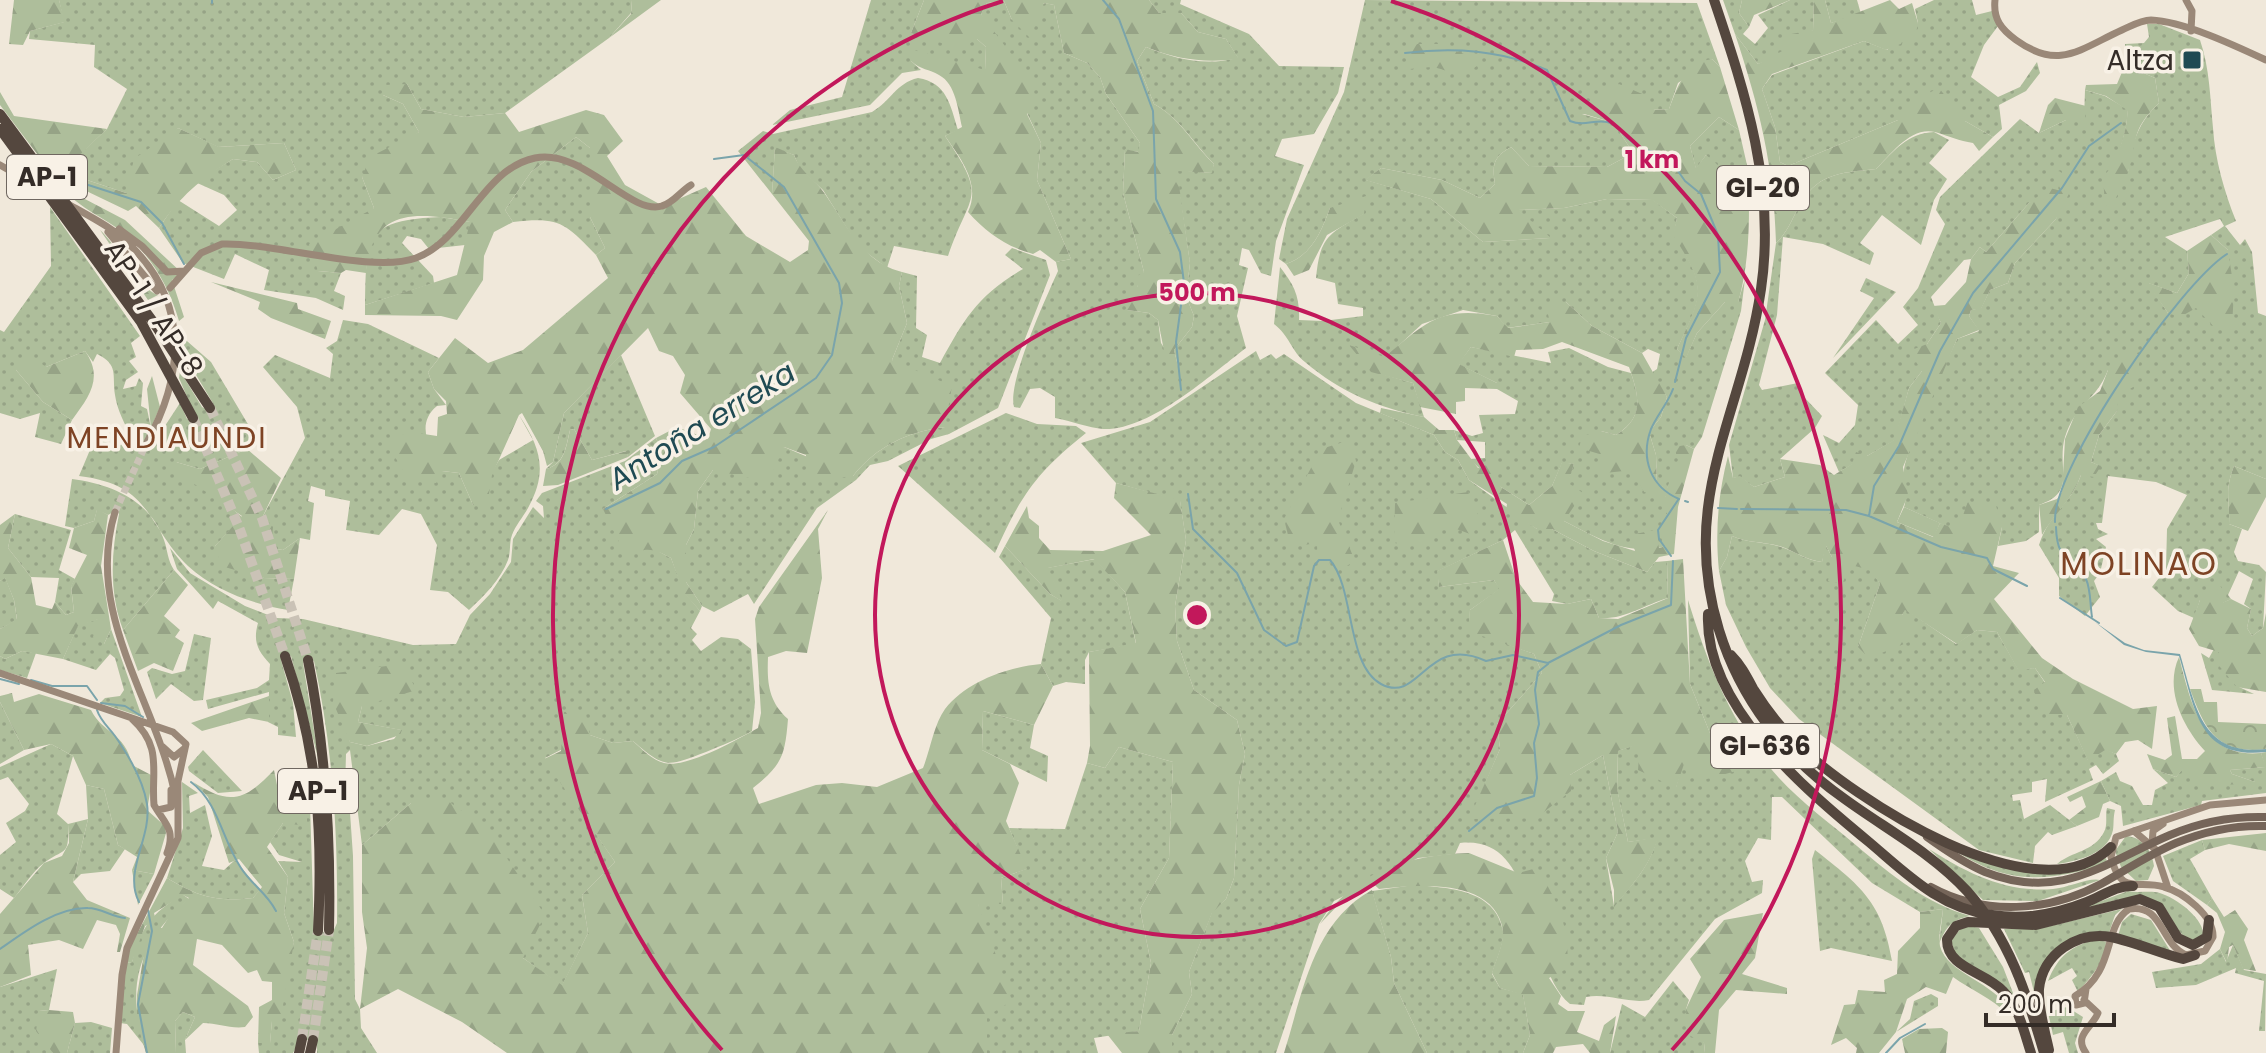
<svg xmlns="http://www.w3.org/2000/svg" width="2266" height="1053" font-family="Poppins,sans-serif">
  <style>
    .grass { fill: url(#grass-dots); fill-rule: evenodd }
    .forest { fill: url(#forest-firs) }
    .park { fill: url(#park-crowns) }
    .pitch { fill: #aebe9b }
    .water { fill: #7aa4ab }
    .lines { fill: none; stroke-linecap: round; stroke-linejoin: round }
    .stream { stroke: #7aa4ab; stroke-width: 2 }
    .secondary-tunnel { stroke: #cac2b6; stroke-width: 7; stroke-dasharray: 7 3.5; stroke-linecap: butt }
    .highway-tunnel { stroke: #cac2b6; stroke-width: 10; stroke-dasharray: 10 5; stroke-linecap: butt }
    .secondary { stroke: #9a8878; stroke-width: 7 }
    .primary { stroke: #756559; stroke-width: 8 }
    .highway { stroke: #54473e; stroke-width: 10 }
    .ring { fill: none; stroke: #c2185b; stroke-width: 4 }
    .poi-dot { fill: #1f4a53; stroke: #f8f1e6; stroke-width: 3 }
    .labels { text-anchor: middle; stroke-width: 7; stroke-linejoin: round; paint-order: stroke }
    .shield { fill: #f8f1e6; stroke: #6f6760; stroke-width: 2 }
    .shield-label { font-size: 26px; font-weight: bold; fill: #342c27 }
    .poi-label { font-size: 28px; fill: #342c27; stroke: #f8f1e6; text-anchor: end }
    .street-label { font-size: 28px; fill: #342c27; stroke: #f8f1e6 }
    .water-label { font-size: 30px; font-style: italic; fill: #1f4a53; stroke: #f8f1e6 }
    .neighbourhood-label { font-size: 30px; letter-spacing: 2px; fill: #7e4324; stroke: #f8f1e6 }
    .quarter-label { font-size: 32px; letter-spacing: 2px; fill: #7e4324; stroke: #f8f1e6 }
    .centre { fill: #c2185b; stroke: #f8f1e6; stroke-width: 4 }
    .ring-label { font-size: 24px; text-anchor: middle; font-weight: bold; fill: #c2185b; stroke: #f8f1e6; stroke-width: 7; stroke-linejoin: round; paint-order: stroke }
  </style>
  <defs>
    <pattern id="grass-dots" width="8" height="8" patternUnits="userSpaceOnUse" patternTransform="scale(2)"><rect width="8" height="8" fill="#aebe9b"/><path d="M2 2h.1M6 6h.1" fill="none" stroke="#96a386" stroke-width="1.8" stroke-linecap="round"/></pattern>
    <pattern id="forest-firs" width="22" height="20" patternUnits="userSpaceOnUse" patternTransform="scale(2)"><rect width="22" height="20" fill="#aebe9b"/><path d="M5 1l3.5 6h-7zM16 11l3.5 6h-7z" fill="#96a386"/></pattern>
    <pattern id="park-crowns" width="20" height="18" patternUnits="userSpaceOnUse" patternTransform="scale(2)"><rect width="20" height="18" fill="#aebe9b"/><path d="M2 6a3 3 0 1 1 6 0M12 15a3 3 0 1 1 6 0" fill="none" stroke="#96a386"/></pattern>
  </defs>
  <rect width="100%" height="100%" fill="#f0e8da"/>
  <path class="grass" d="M 59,0 L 632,0 L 631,13 L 609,38 L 505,113 L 464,117 L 421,109 L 407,84 L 383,95 L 403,104 L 419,132 L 362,177 L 374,208 L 318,271 L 341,273 L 334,291 L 345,296 L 343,310 L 316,298 L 264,290 L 269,270 L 235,254 L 224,279 L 183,263 L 159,228 L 178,200 L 219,226 L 237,210 L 224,195 L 195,182 L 233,159 L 257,162 L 273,180 L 296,170 L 284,143 L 218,147 L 178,128 L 126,193 L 87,180 L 68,165 L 107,129 L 127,89 L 94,67 L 95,45 L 29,39 L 30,31 L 64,22 Z
    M 871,0 L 924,0 L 911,33 L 977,39 L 986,47 L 985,71 L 911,61 L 921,70 L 902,73 L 870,105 L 772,125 L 790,110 L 842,97 Z
    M 1149,0 L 1181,0 L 1180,4 L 1249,34 L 1279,66 L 1344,67 L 1338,93 L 1314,134 L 1282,139 L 1275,156 L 1304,165 L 1276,241 L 1271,276 L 1261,273 L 1249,250 L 1242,248 L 1239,265 L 1248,268 L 1237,316 L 1246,348 C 1210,375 1150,431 1103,429 C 1089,428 1071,421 1055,418 L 1055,397 L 1040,388 L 1030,389 L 1020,408 L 1014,407 C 1007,382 1046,298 1058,271 L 1056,262 L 1071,259 L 1037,180 L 1041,143 L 981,14 L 987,3 L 1004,1 L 1012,20 L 1045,3 L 1054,5 L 1064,53 L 1087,63 L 1100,77 L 1106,94 L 1140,143 L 1139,152 L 1125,150 L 1123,193 L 1144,272 L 1127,310 L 1149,313 L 1158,320 L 1161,343 L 1179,370 L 1174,350 L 1192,327 L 1194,316 L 1186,296 L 1190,263 L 1176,170 L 1211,173 L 1214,164 C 1194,144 1180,118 1154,104 L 1137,61 L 1146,47 C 1178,60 1205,66 1238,58 L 1226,39 L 1198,32 L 1181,13 L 1159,13 Z
    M 1365,0 L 1697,3 L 1720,67 L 1712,59 L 1678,83 L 1669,109 L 1582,114 L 1614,123 L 1633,153 L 1607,167 L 1529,166 L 1511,147 C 1493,157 1492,165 1495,184 L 1480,198 L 1442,180 L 1381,168 L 1366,180 L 1431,199 L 1483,242 L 1550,238 L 1517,210 L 1564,208 L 1607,199 L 1653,200 L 1677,218 L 1674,235 C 1708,289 1703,294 1677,349 L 1686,357 L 1697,333 L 1725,302 L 1738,302 L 1745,279 L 1741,311 L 1702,437 L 1694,449 L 1686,445 L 1667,489 L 1657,484 L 1656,455 L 1649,432 L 1661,417 L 1667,397 L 1651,373 L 1657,369 L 1660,354 L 1648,349 L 1642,353 L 1592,326 L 1566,302 L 1550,322 L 1507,328 L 1497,316 L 1463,310 L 1422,324 L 1371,371 L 1413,383 L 1424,417 C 1379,408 1340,392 1305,362 C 1292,352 1289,335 1274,324 L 1280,267 C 1294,285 1300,296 1299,320 L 1323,321 L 1363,316 L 1363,308 L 1338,304 L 1335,283 L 1316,278 C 1320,236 1329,234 1363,214 L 1330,208 C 1321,232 1312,255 1286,264 L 1279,259 L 1287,219 L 1344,92 Z
    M 1723,0 L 1742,0 L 1739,13 L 1749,27 L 1743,34 L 1755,44 L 1768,28 L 1758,15 L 1790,0 L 1814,0 L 1813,30 L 1774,58 L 1758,64 L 1735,34 Z
    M 1825,0 L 1857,0 L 1861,14 L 1831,23 Z
    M 1934,0 L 1972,0 L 1976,15 L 1992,11 L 1998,26 L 1984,45 L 1971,77 L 1998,97 L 2020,87 L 2037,62 L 2040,73 L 2026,91 L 1999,105 L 2002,129 L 1993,137 L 1965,121 L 1898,120 L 1788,166 L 1780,162 L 1775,127 L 1762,89 L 1772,75 L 1864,41 L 1887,50 L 1918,23 L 1915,9 Z
    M 2147,24 L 2159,24 L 2200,40 C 2210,70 2210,97 2213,128 C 2215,159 2224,191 2236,221 L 2225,226 L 2240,245 L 2245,239 L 2252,252 L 2258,313 L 2266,316 L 2266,479 L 2234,466 C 2224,492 2230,498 2229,524 L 2242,529 L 2234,552 L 2238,561 L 2259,565 L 2266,572 L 2263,628 L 2252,636 L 2247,628 L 2251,609 L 2244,604 L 2253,579 L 2239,571 L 2228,595 L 2231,599 L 2221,604 L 2200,600 L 2194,618 L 2178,611 L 2152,587 L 2166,569 L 2167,529 L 2187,495 L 2156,482 L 2108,476 L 2102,523 L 2096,523 L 2098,529 L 2108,534 L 2096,539 L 2106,547 L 2100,573 L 2094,581 L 2100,597 L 2085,616 L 2059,596 L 2059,578 L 2039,545 C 2049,513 2070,506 2081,475 L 2100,466 L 2091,462 L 2099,435 L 2117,411 L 2108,370 C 2096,401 2076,403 2065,437 C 2056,468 2078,492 2039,505 L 2039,532 L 2026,541 L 1998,546 L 2002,527 L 1957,531 L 1904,507 C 1909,492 1901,478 1905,464 C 1916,421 1939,379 1957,339 L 1979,331 L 1969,316 L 1971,310 L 1981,308 L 1990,290 L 2008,283 L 2015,263 L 2056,219 L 2062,191 L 2029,203 L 1986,252 L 1980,247 L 1971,259 L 1964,260 L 1931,297 L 1941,323 L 1927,344 L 1922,371 L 1909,388 L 1895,440 L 1839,472 L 1823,435 L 1839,443 L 1855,425 L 1858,405 L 1825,373 L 1876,320 L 1898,344 L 1918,325 L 1903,307 L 1918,288 L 1945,224 L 1936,210 L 1940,197 L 2020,119 L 2039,133 L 2066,120 L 2084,120 L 2085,90 L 2105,96 L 2127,109 C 2129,127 2119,148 2116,166 L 2128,172 C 2132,143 2137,124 2159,103 L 2155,78 L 2125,65 L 2125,44 L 2144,43 L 2149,37 ZM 2220,219 L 2224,226 L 2211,235 L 2228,250 L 2168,313 L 2148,283 L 2177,293 L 2189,273 L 2187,251 L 2165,237 Z
    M 918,78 C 947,83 950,104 958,130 L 945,136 C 989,201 970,191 948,256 L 894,246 L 887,268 L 858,246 L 823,190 L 800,169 L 794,155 L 775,148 L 772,194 L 738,151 L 763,131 L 773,134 L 872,112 C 891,101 896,83 918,78 Z
    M 1719,117 L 1739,130 L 1747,165 L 1749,207 L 1739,209 L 1706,155 L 1696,169 L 1690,146 Z
    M 1934,132 L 1949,140 L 1929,163 L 1947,179 L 1934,200 L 1921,245 L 1882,215 L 1860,243 L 1874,253 L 1870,265 L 1823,244 L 1783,237 L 1777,315 L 1759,385 L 1762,390 L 1798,383 L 1803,396 L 1822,416 L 1815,428 L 1780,459 L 1785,477 L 1754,487 L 1740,477 L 1733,478 L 1729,445 L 1765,320 L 1776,243 C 1786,234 1791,222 1797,210 C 1816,173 1838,173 1876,169 C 1894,151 1907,133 1934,132 Z
    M 576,137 L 590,148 L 590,217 L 605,248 L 596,255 C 564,222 559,217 513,222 L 505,210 L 531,172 Z
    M 50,207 L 140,336 L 131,343 L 136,357 L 129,361 L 138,372 L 126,380 L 123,389 L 136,386 L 139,378 L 143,383 L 141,406 L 147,409 L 151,428 L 145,444 L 155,441 L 180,403 L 187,419 L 196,418 L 179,378 L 180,371 L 202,407 L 207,410 L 214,405 L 180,348 L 180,335 L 211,362 L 252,431 L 247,449 L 200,469 L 176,462 L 242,517 L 215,546 L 264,578 L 294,579 L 288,610 C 253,604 215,591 188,566 C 145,524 153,485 79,476 L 95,438 L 118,447 L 131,437 C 125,424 117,410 115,395 C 112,374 119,365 97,354 L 93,362 L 85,351 L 46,367 L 16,370 L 43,402 L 72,420 L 61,444 L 35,437 L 40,413 L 20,419 L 0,413 L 0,330 L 4,332 L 51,266 Z
    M 441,217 L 471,222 L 465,245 L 429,249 L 421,239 L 407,236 L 402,243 L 433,276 L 434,283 L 365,305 C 366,235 366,220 441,217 Z
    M 1012,248 L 1046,260 L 1050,275 L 998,408 L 949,434 L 931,439 L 888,461 L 870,465 L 856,480 L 817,508 L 754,604 L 748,594 L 714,612 L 702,606 L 686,582 L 686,545 L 694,529 L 698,491 L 713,470 L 784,447 L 853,476 C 877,446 907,432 945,427 L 892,360 L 907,323 L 899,286 L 902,272 L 917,276 L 916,328 L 927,335 L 922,357 L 940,363 C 965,318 977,296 1023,269 L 1005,255 Z
    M 1866,278 L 1896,292 L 1833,358 L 1874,298 L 1860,291 Z
    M 343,320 L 368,324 L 439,358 L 428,372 L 434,389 L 446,405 L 437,406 C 414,425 431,450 442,471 L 459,473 L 473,505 L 499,460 L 533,440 L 519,415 C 541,448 548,472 528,508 C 523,517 515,526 512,535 C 509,543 511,552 508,560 C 501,579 484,596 469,610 L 448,592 L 430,590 L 437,545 L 421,514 L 402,509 L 379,535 L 346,530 L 350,501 L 325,496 L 325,490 L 311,486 L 308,501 L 314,503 L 310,540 L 300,538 L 283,550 L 271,548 L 263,516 L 305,438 L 297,407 L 263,367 L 275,355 L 330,378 L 333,354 L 326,348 L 337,341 Z
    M 1471,347 L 1551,363 L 1548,352 L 1569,348 L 1608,367 L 1631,373 C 1640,400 1643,418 1616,435 L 1601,431 L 1604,455 L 1634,470 L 1666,497 L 1666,546 C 1628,557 1597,538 1564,521 L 1567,483 L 1574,464 L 1562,463 L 1552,486 L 1529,505 L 1501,487 L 1469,459 L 1485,458 L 1485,442 L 1457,440 L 1454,430 L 1472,436 L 1483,433 L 1479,415 L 1515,414 L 1518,401 L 1497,389 L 1497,383 L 1458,364 Z
    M 1256,351 L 1260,360 L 1271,354 L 1276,359 L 1284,354 L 1356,403 L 1434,435 L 1445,452 L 1458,460 L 1469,480 L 1537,529 L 1552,529 L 1594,551 L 1647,572 L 1655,562 L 1667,561 L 1668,598 C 1644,605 1624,620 1599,618 L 1591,599 L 1567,604 L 1552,601 L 1554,594 L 1515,530 L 1503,540 L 1438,571 L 1439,587 L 1494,580 L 1500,589 L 1470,610 L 1469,630 L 1534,654 L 1542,673 L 1497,724 L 1500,749 L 1470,819 L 1570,775 L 1603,755 L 1618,832 L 1606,858 L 1614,906 C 1632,885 1651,865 1657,838 L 1628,842 L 1617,789 L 1618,751 L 1640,743 L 1676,787 L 1684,760 L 1755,766 L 1747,748 L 1712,738 L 1690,684 L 1688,600 C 1708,665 1732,727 1779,778 C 1802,803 1831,824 1857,846 C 1891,875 1927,904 1970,916 C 1951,920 1946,927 1939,944 L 1943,909 L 1920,912 L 1872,883 L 1782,797 L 1772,797 L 1771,840 L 1758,838 L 1745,861 L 1752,882 L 1763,880 L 1762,893 L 1715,919 L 1649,1000 C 1628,1004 1609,993 1586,997 L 1584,1005 L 1570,1004 C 1523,965 1542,834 1460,843 L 1455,854 L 1418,858 L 1334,901 L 1319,924 L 1276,1053 L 1172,1053 L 1172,1035 L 1192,994 L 1189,972 L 1212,912 L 1226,899 L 1234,878 L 1239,785 L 1245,754 L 1237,720 L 1194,690 L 1177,641 L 1175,606 L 1186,540 L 1180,501 L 1116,483 L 1081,443 L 1150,422 Z
    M 621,355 L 655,436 L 628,457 L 626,451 L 592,460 L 574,429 L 570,430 C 566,446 565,464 546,469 L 553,462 L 564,413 Z
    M 1006,413 L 1037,424 L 1076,426 L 1086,433 C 1036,473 1021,495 995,553 L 898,466 Z
    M 656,438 L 662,453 L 657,474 L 603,509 L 642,548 L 652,548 L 671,558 L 684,592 L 700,611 L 691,628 L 697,634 L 692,640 L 701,651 L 721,637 L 738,639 L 751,649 L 755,702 L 752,731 C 737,740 722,745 706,752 C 668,766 666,770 633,741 L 613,743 L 590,735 L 545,758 L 615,862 L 582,895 L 588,933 L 562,986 L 523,958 L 411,803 L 362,845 L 350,750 L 346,754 L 345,790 L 349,798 L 353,856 L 355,999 L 360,1009 L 361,1028 L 377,1053 L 317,1053 L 317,1041 L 300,1039 L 293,1053 L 259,1053 L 258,1043 L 270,1043 L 272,1020 L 294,942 L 284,913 L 288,877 L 278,861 L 302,862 L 279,855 L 270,842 L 283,823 L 307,813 L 301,807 L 310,804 L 314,932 L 333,932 L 337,923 C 338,834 333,748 314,661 L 308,658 L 303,663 L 319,761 L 291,656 L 284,654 L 281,660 L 293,703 L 296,737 L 278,735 L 278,727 L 268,722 L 269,692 L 208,709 L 206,700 L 257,688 L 269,680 L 270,664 C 257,650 253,641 258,623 L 218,601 L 213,609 L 177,569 L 170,548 L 190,573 L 245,606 L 276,618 L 303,619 L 413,645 L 456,644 L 470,615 L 490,594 L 511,562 L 513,539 L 533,507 L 544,518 L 543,506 L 536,501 L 542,493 L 625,461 ZM 337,673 L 362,706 L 358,722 L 401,730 L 394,739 L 367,746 L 350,742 Z
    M 72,479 C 111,484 150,500 164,540 C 168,551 167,559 174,570 L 123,630 C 109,592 111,554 119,514 L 117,510 L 108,515 L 97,510 L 94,521 L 74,528 L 65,526 Z
    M 15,514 L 71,530 L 59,570 L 75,579 L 71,587 L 74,612 L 66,615 L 55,602 L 59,578 L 31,577 L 8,548 Z
    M 1732,536 C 1749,544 1767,541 1784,548 C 1798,553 1806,560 1822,562 L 1825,544 L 1832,557 L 1871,569 L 1880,584 L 1858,647 L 1902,615 L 1905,609 L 1956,644 L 1977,630 L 1997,632 L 2018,669 L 2035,668 L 2067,715 L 2088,760 L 2105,749 L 2116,754 L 2119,761 L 2103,774 L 2096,765 L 2089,769 L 2093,780 L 2045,802 L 2047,779 L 2032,782 L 2032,792 L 2012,795 L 2013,801 L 2020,800 L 2024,819 L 2050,805 L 2077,826 L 2052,835 L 2048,832 L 2035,846 L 2033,863 L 1979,850 L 1799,719 L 1770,688 L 1746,647 L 1726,605 L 1719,571 L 1727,557 Z
    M 1005,546 L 1050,594 L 1062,601 L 1047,568 L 1095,559 L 1125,592 L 1136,644 L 1089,652 L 1085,660 L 1085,684 L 1066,682 L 1053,686 L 1041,664 L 1051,618 L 999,557 Z
    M 5,577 L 14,600 L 17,620 L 0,629 L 0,581 Z
    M 101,618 L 104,644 L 111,629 L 142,717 L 100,703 L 105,698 L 120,696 L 124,690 L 115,658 L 110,654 L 96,670 L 63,659 L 78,625 Z
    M 194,634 L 211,638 L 203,700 L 194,701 L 171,684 L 156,699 L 147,672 L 152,668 L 172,674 L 185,671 Z
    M 2214,649 L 2220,652 L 2216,661 L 2237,686 L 2254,694 L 2212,690 L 2201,653 L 2209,658 Z
    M 22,651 L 36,653 L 27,678 L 0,670 L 0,656 L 5,659 Z
    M 0,702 L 24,750 L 0,764 Z
    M 983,711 L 1034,725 L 1030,748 L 1048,756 L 1047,782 L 982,750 Z
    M 51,744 L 73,756 L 57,814 L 68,824 C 69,857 66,847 44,863 C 33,871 23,887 14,898 L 0,889 L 0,855 L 16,842 L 6,823 L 25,811 L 29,804 L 8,777 L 0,780 L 0,767 Z
    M 1119,747 L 1173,762 L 1169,858 L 1140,909 L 1151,963 L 1139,1031 L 1094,1038 L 1098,1053 L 987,1053 L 978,904 L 1003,904 L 1001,878 L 1026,869 L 1009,828 L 1065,829 L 1087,763 L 1105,768 Z
    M 203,750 L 242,791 L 218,793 L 189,771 L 188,767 Z
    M 2266,752 L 2266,793 L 2202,801 L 2201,805 L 2123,826 L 2121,806 L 2110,801 L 2101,781 L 2116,772 L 2120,781 L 2132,786 L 2143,805 L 2152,805 L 2155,790 L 2168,783 L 2153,769 L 2176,777 L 2183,768 L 2255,782 L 2232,774 L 2230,770 L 2265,767 L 2261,753 Z
    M 182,782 L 198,793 L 189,796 L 190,813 L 205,805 L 212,836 L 202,866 L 224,870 L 235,860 L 260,890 L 253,898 C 216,902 199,897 167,878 L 183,828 Z
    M 86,785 L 104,789 L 118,845 L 125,849 L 110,871 L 81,874 L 73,882 L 88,819 Z
    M 2107,808 L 2115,810 C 2113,818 2114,824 2113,830 C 2108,854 2078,861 2057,864 C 2072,851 2094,852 2104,832 C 2108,825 2105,815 2107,808 Z
    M 2126,836 C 2142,837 2152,850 2154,866 L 2148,880 L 2136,881 L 2121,867 L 2115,851 Z
    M 2202,840 L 2205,850 L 2190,859 L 2212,898 L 2207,905 L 2173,881 L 2163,856 Z
    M 1929,849 C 1967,873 2006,893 2053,889 C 2067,888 2090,877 2100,880 L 2038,901 L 1983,900 Z
    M 1953,849 C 2004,873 2053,878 2106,858 L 2107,863 C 2049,883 2005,885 1953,849 Z
    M 1815,850 C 1861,886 1882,902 1892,961 L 1831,948 L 1820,951 L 1812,859 Z
    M 132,870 L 154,874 L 138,905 Z
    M 1414,885 C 1447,888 1495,888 1503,931 C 1505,942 1495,962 1492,974 L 1500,988 L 1523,994 L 1530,1035 L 1523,1053 L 1427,1053 L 1394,983 L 1391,957 L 1372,891 Z
    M 2128,891 C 2137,893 2146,891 2155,892 C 2172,894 2204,918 2203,934 L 2194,941 C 2179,936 2177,927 2169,914 C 2150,883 2103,905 2075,911 Z
    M 182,894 L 189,899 C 140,940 123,988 147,1049 L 127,1024 L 120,1023 L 126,963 L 132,962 C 142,925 151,915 182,894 Z
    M 2122,909 L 2115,915 L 2109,933 L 2055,950 L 2036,1000 L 2029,972 L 2025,973 L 2004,929 L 2046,927 Z
    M 2131,914 L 2151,920 L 2171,952 L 2118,936 L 2122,922 Z
    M 1970,926 L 1979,928 L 2003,967 L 2020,1011 L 1956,956 L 1951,941 L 1961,928 Z
    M 2097,939 L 2106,942 C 2105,962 2091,977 2078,992 L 2072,980 L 2077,976 L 2072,968 L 2048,981 C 2058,956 2071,946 2097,939 Z
    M 2233,945 L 2244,970 L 2266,974 L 2265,1031 L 2259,1031 L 2264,981 L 2235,973 L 2236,968 L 2196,985 L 2156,988 L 2152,972 L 2201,964 L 2220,949 L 2226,962 Z
    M 57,969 L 49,1010 L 39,1011 L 53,1053 L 0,1053 L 0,987 Z
    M 1673,981 L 1689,1000 L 1686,1009 L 1704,1043 L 1705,1053 L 1610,1053 L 1622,1004 L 1645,1017 Z
    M 1931,994 L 1938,998 L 1938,1006 L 1896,1032 L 1910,1019 L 1914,1001 Z
    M 2067,1007 L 2083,1017 L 2075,1043 L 2078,1053 L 2069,1053 L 2063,1032 L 2053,1035 L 2048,1012 Z
    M 183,1012 L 195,1017 L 185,1040 L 186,1053 L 176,1053 L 175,1021 Z
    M 91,1022 L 112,1028 L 110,1053 L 67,1053 L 75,1023 Z"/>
  <path class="forest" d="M 14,0 L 59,0 L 65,22 L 30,31 L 23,45 L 9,44 Z
    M 632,0 L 661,0 L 609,38 L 631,14 Z
    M 924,0 L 1149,0 L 1159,13 L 1181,13 L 1198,32 L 1226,39 L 1239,59 C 1204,63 1179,60 1146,47 L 1137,61 L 1154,104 C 1180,118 1193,144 1214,164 L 1212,173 L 1177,171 L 1190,263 L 1186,296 L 1194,316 L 1192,327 L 1174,350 L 1179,370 L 1176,374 L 1166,361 L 1158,320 L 1149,313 L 1127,310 L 1127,291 L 1138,286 L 1137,276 L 1144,272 L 1123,193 L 1125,149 L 1138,152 L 1140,143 L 1106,94 L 1100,77 L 1087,63 L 1064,53 L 1054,5 L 1044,3 L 1030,38 L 1012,20 L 1004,1 L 987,3 L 981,14 L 1034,85 L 1027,114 L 1041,143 L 1037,180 L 1071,259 L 1056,262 L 1040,250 L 1033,254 C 1005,246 987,233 968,212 C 981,184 961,159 945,136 L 962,127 C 958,110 956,84 939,75 C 929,69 921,70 911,61 L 914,50 L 985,70 L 986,47 L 977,39 L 960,49 L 911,33 Z
    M 1742,0 L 1790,0 L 1754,15 L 1749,27 L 1739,13 Z
    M 1814,0 L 1825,0 L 1831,23 L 1890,0 L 1899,9 L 1912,3 L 1918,23 L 1915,38 L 1886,50 L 1864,41 L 1772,74 L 1762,89 L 1775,127 L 1780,162 L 1788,166 L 1898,120 L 1906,104 L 1939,88 L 1965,121 L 1993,137 L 1979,151 L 1973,143 C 1959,141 1949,136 1935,132 C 1911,126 1891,154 1876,169 C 1838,173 1816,173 1797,210 C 1791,222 1786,234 1776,243 C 1774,166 1759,106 1735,34 L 1758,64 L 1784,50 L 1786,35 L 1813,30 Z
    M 1417,44 L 1438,44 L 1482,61 C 1458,83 1464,75 1437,68 C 1429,66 1418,68 1410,69 L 1409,51 Z
    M 1712,59 L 1720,67 L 1739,130 L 1719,117 L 1690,146 L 1696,168 L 1706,155 C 1722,167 1741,188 1739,209 L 1749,207 C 1749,240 1747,271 1738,303 L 1725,302 L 1697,333 L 1686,358 L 1677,349 C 1702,294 1708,289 1673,235 L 1677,218 L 1652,200 L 1607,199 L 1564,208 L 1518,210 L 1551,238 L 1483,242 L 1431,199 L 1365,180 L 1381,168 L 1442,180 L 1480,198 L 1495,184 C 1492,165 1493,157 1511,147 L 1529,166 L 1607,167 L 1633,153 L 1614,123 L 1581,113 L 1594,98 L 1619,84 L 1647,96 L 1654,110 L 1669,109 C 1678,86 1684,63 1712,59 Z
    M 2125,65 L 2155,78 L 2159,103 C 2129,132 2139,139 2128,172 C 2125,184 2116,196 2111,208 L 2105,205 L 2103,177 C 2116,165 2129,127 2127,110 L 2106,96 L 2085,90 L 2086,85 L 2117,84 Z
    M 407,84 L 421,109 L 464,117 L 505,113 L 519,132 L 586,110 L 604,115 L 623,141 L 607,156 L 625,185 L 663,206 L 706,187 L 746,236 L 790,262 L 808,250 L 809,241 L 772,194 L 775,147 L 794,155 C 801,173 815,179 825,194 C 847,225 862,262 902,272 L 899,286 L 907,323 L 892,360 L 952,386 L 945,427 C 907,432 877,446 853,476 L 807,482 L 806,455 L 784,447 L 768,482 L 713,470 L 698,491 L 694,529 L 686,545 L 686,582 L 702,606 L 700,611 L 683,592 L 671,558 C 652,548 645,546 627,558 L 603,509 L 657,474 L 662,453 L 656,438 L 677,427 L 708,439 L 711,429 L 680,393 L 685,375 L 673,356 L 659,351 L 648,328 L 564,413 L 553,462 L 547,466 L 543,451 L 522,413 L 519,415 L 492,475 L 487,506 L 473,505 L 459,473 L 442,471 L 436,483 L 408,479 L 395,457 L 393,437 L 411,432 L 437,436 L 438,417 L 447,414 L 446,401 L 434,389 L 428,372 L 455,338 L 488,363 L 523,350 L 608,278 L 596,255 L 605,248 L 590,217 L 590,148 L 576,137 L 531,172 L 505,210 L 513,222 L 494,232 L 484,256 L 483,280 L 457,320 L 441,316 L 365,315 L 365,305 L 457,275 L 470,222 C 416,212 372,207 366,273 L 346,270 L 341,273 L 318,271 L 309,244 L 374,208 L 362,177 L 370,157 L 419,132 L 403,104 L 383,95 L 384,85 Z
    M 0,92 L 14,116 L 107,129 L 69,165 L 87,180 L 126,193 L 134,159 L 178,128 L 219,147 L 284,143 L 296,170 L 273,180 L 257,162 L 233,159 C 201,179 180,196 159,228 L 136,206 L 128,211 L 53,175 L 0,105 Z
    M 2055,98 L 2086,106 L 2085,120 L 2066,120 L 2039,133 L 2048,105 Z
    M 2059,171 L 2075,182 L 2056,219 L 2015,263 L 2008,283 L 1990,290 L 1981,309 L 1971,310 L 1969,316 L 1979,330 L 1957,339 L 1903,467 L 1908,495 L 1897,522 L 1933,537 L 1940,523 L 1958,530 L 1968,501 L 1983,506 L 1995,502 L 2002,527 L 1993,566 L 2019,573 L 1994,599 L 2042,658 L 2073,679 L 2133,709 L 2157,706 L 2152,749 L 2138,740 L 2125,742 L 2116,754 L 2105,750 L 2088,761 L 2067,715 L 2049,715 L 2037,700 L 2034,690 L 2045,682 L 2035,668 L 2018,670 L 1997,632 L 1977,630 L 1957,644 L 1905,610 L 1902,615 L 1914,627 L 1909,642 L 1869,658 L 1858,647 L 1880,584 L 1870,570 L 1851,565 L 1842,584 L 1828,581 L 1832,557 L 1826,546 L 1822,562 C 1807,560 1799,554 1785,548 C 1768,541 1749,544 1732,536 L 1727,557 L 1719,571 C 1715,532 1718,494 1728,456 L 1733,478 L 1740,476 L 1754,487 L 1785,477 L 1780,459 L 1820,465 L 1834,475 L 1852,464 L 1856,452 L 1867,456 L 1894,440 L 1909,388 L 1922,371 L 1909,351 L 1927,344 L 1941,323 L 1933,306 L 1945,305 L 1966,282 L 1971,259 L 1980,247 L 1986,252 L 2029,203 L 2050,188 L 2061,191 L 2054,173 Z
    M 62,187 L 125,220 L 182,273 L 172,280 L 184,317 L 179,321 C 168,284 149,251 117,228 C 97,214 78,207 62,187 Z
    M 1366,196 L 1364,214 L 1327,235 L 1309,270 L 1294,276 L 1286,264 C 1312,255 1321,232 1330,208 Z
    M 100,230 C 117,245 140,290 158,295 L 148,300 Z
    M 2211,235 L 2228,250 L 2234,290 L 2232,327 L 2216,329 L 2196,308 L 2180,317 L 2168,313 L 2146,282 L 2177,293 L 2189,273 L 2187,251 Z
    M 211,282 L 297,303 L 298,309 L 331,321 L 325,339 L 271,318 L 258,309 L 260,302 Z
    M 1566,302 L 1592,326 L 1642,353 L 1667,397 L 1661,417 L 1649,432 L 1656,455 L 1657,484 L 1667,488 L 1678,460 L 1674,447 L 1686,445 L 1694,449 L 1678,507 L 1674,554 L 1659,557 L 1647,572 L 1594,551 L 1552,529 L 1537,529 L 1506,510 L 1507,504 L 1469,480 L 1458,460 L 1445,452 L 1434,435 L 1380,413 L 1381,408 L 1424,417 L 1439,430 L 1454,430 L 1457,440 L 1478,468 L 1493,463 L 1501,487 L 1529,505 L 1552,486 L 1562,462 L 1574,464 L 1568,483 L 1583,493 L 1564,521 L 1603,541 L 1635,551 L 1630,535 L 1655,530 L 1659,548 L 1666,546 L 1666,497 L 1644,492 L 1633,470 L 1605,473 L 1598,467 L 1603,455 L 1579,448 L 1582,436 L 1601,431 L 1616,435 C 1645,417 1639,396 1629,367 L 1562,342 L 1543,349 L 1516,350 L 1514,357 L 1471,347 L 1459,364 L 1497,383 L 1497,389 L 1465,388 L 1465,401 L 1456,402 L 1456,414 L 1420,407 L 1413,383 L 1371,372 L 1349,345 L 1385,357 C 1426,322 1440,306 1497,316 L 1508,328 L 1550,322 L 1545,303 Z
    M 2133,349 L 2141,354 L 2135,386 L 2119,395 L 2117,411 L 2099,435 L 2091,462 L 2101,466 L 2094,477 L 2081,475 C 2071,502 2056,511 2042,535 L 2039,505 L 2057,499 L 2062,492 L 2065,439 L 2078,407 L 2100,391 L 2108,370 Z
    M 85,351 C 104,378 89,397 72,420 L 43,402 L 16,370 L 29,355 L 46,367 Z
    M 152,376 L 160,407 L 151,428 L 147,389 Z
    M 574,429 L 592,460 L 627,451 L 628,457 L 558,485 L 543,486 L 546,469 C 565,464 566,447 570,430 Z
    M 1350,440 L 1356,461 L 1338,520 L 1355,561 L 1345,567 L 1332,561 L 1318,573 L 1317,543 L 1291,547 L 1284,519 L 1321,449 Z
    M 247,449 L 281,478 L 263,516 L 273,527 L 271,548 L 283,550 L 300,538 L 294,579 L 264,578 L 221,566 L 215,546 L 242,516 L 172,469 L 176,462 L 200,469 Z
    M 2234,466 L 2266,479 L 2266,497 L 2248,531 L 2229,524 C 2230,498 2224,492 2234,466 Z
    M 1116,483 L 1180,500 L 1186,540 L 1175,606 L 1177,641 L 1194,690 L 1237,720 L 1245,754 L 1239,785 L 1234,878 L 1226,899 L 1212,913 L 1189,972 L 1192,994 L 1172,1035 L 1172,1053 L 1122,1053 L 1107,1034 L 1139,1031 L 1151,963 L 1140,909 L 1169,858 L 1173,762 L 1119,747 L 1105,768 L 1087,763 L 1090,746 L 1089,652 L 1136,643 L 1125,592 L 1094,559 L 1048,568 L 1063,602 L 1050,594 L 1005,546 L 1027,506 L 1029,518 L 1039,526 L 1039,538 L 1050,550 L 1103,551 L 1151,535 L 1114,498 Z
    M 1468,492 L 1482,524 L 1470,534 L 1443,524 L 1425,547 L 1394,543 L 1395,503 Z
    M 97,509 L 108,515 L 101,566 L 111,629 L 104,644 L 93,637 L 99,619 L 78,626 L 63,659 L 22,651 L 5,659 L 0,656 L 0,629 L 17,619 L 14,600 L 5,578 L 0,581 L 0,525 L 15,514 L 8,548 L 31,577 L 36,605 L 52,609 L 55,602 L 66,615 L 74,612 L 71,586 L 87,555 L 69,548 L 74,528 L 94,521 Z
    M 828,510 L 818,529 L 822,578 L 807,653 L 786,651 L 768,657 C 767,682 768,701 788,719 C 785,756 782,765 753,788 L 759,804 L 816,785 L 842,783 L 877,787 L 923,768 C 930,751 934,724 945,709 C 967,681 1008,667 1041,664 L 1053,686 L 1034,725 L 983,711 L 982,750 L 1010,764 L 1019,783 L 1006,821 L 1027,869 L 1001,878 L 1003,904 L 978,904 L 1012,1001 L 987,1016 L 987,1053 L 507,1053 L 462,1022 L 398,989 L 360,1009 L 367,948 L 362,912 L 362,845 L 411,803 L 444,798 L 488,830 L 545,915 L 523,958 L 562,985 L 588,933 L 582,895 L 615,862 L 544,759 L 561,751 L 564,712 L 585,710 L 590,735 L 613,743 L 633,741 C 643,750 652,760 664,763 C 686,769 738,739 758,728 L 761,713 L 755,619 L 759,607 Z
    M 1503,540 L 1516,579 L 1533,602 L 1567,604 L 1591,599 L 1599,618 L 1618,619 L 1668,598 L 1667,561 L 1683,559 L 1690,684 L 1712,738 L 1747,748 L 1755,766 L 1703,780 L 1685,761 L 1676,788 L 1638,770 L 1640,744 L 1618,751 L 1617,788 L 1628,842 L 1658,837 C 1651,865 1632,885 1614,907 L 1614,890 L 1606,858 L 1618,832 L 1603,755 L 1570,775 L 1571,791 L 1536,818 L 1469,819 L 1500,749 L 1497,724 L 1542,673 L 1534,654 L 1468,631 L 1470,610 L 1499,589 L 1494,580 L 1439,587 L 1437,571 Z
    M 174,570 L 188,585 L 164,616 L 180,630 L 175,637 L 184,643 L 173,671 L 154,663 L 138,671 L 123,630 Z
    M 2219,584 L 2223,590 L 2222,603 L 2231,599 L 2251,609 L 2247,628 L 2252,636 L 2263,628 L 2266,613 L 2266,692 L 2237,687 L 2215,661 L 2219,652 L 2199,646 L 2189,629 L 2200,600 Z
    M 2179,657 C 2191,703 2202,759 2261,753 L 2266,767 L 2230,770 L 2232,774 L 2258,783 C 2231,784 2202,791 2183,769 L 2176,777 L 2153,769 L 2147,754 L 2165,760 L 2172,755 L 2167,718 L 2175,716 L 2182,759 L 2197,759 L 2205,751 C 2183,727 2164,689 2179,657 Z
    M 401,664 L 417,690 L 362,706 L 358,722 L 402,730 L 400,735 L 367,746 L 350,742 L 333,702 L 336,673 Z
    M 12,693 L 14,702 L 39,694 L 91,710 C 102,733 126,733 132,765 L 153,776 L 147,810 L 165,826 L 166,833 L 154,874 L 132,870 L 137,857 L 118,845 L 104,789 L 86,785 L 73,756 L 51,744 L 24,750 L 0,702 L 0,696 Z
    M 269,696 L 269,722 L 249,718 L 202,731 L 191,723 Z
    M 274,770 L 280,800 L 292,797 L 307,813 L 307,826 L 283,823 L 267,847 L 288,877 L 284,913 L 294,942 L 281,1017 L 272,1021 L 270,1043 L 258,1043 L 259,1007 L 272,1000 L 272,982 L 262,981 L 257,970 L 248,973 L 222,945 L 197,939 L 193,965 L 248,1006 L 253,1017 L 245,1027 C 230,1029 218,1023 203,1023 L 185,1040 L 195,1017 L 183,1012 L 175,1021 L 176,1053 L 146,1053 L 137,1023 L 137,995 L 145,948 L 154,927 L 162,928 L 170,915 L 189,898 L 183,895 L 154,913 L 156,921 L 145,926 L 132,962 L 126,963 L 130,947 L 167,878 C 199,897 216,902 253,898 L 262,887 L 239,859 L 229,863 L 208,797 L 193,782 C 229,805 244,802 274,770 Z
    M 2101,781 L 2110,801 L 2103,804 L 2099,817 L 2077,826 L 2069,820 L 2086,807 L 2082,796 L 2070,802 L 2067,797 Z
    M 88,819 L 73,882 L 87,900 L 130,918 L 120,952 L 117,952 L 120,934 L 116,925 L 97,920 L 83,949 L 59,940 L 28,945 L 31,975 L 0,987 L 0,914 L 44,863 L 62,856 L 69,843 L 68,824 Z
    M 2266,833 L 2266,851 L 2229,844 L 2205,850 L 2202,840 Z
    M 1469,853 L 1518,873 L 1537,868 C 1560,906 1568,923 1568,968 L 1549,978 L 1561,996 L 1558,1004 L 1568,1011 L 1585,1011 L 1577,1032 L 1599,1041 L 1604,1025 L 1616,1016 L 1610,1053 L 1590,1053 L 1583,1044 L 1556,1047 L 1553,1053 L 1523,1053 L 1530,1035 L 1523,995 L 1500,988 L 1492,973 C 1495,962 1504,943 1503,931 C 1495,877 1417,885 1379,889 L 1373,883 L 1339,904 L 1320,924 C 1354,871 1408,855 1469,853 Z
    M 1372,890 L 1391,957 L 1394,983 L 1427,1053 L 1284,1053 C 1303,993 1312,923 1372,890 Z
    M 2212,898 L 2224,917 L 2235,910 L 2248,929 L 2244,940 L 2256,971 L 2243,969 L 2233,945 L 2229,947 L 2227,963 L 2220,949 L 2225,932 L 2217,913 L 2207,905 Z
    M 1943,909 C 1942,920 1938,935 1940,946 C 1947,974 1994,981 2012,1013 L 2007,1014 C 1992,998 1971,990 1953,977 L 1946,994 L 1926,987 L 1907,999 L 1896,1032 L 1879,1053 L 1856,1053 L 1857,1048 L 1846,1038 L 1831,1045 L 1844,1005 L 1855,1004 L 1858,990 L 1885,992 L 1884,980 L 1897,974 L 1898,951 L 1920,928 L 1920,912 Z
    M 1763,913 L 1755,958 L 1742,974 L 1787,988 L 1787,994 L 1736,990 L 1719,1010 L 1715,1053 L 1705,1053 L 1704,1043 L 1687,1034 L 1686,1009 L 1701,977 L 1690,959 L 1724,920 Z
    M 49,1010 L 73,1012 L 75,1023 L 67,1053 L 53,1053 L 36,1031 L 39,1011 Z
    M 1942,1028 L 1948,1032 L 1946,1053 L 1905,1053 L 1902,1039 L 1919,1029 Z"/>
  <path class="park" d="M 2190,689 L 2201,689 L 2204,702 L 2217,702 L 2218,722 L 2266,724 L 2266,749 C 2217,755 2205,730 2190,689 Z"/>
  <path class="pitch" d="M 1904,507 L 1940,523 L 1934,537 L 1897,522 Z"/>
  <path class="water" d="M 2095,622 L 2125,643 L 2144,650 L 2180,654 C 2195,704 2201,757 2266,749 L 2266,752 C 2197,760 2195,707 2179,656 L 2146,652 L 2124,645 Z"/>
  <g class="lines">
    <path class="stream" d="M 1103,0 L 1119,19 L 1153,111 L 1156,199 L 1180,252 L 1184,283 L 1176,342 L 1181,390
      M 212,3 L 212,0
      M 1405,53 C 1454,47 1500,50 1547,70 L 1570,121 C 1585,127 1594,119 1607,122 C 1621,125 1621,134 1631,141 C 1641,150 1653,152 1666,154 L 1685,181 L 1701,194 L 1718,235 L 1720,272 L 1686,338 L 1675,382
      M 38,157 L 79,182 L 141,202 L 162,223 L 184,264
      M 1673,389 C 1668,403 1657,415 1651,429 C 1640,459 1651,487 1679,499
      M 1188,494 L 1193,529 L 1237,573 L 1264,630 L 1286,646 L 1297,642 L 1314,566 L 1319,560 L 1330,560 C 1355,589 1346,665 1381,684 C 1420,705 1426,633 1486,661 L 1513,655 L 1548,663 L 1621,625 L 1671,605 L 1673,561
      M 1685,501 L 1688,502
      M 1718,508 L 1737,509
      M 606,509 L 660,483 L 682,461 L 714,447 L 796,392 L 816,378 L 832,355 L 842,303 L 839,283 L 784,187 L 744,155 L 714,159
      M 1741,509 L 1846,510 L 1869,516 L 1941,547 L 1987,558 L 1993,569 L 2027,586
      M 1869,516 L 1874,486 L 1899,446 L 1940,351 L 1973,293 L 2062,188 L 2089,146 L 2121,123
      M 2055,522 C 2052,467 2180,284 2227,254
      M 2056,527 C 2057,566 2074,554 2086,579 C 2091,590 2090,605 2092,617
      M 1671,556 L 1659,539 L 1658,530 L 1678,500
      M 2060,598 L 2099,623
      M 0,679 L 19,684
      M 31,680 L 52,686 L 87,686 L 97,700
      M 101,703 L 125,706 L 143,717
      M 97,710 C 100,720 108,727 115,736 C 129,756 143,779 147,804 C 152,838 123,871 139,902
      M 191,782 C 219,803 222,840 241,868 C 251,884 267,893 276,911
      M 1469,831 L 1497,808 L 1534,796 L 1537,778 L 1534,743 L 1539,724 L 1535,690 L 1538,672 L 1548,664
      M 0,949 C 24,932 57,907 88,908 C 101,908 112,917 125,918
      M 147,1053 L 138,1004 L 152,931 L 148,910
      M 1886,1053 L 1900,1038 L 1925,1024"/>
    <path class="secondary-tunnel" d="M 115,512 L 146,444"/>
    <path class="highway-tunnel" d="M 210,408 L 262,518 L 308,660
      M 193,418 L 240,530 L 285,656
      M 302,1039 L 318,931
      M 313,1040 L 329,930"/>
    <path class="secondary" d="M 1995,0 C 1993,19 2001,29 2016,40 C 2059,71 2080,49 2122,30 C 2131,26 2141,20 2151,20 C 2183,21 2236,46 2266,60
      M 2186,0 L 2192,11 L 2191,31
      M 0,165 L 40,188
      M 68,204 C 89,216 112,227 130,245 C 190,303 184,377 146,444
      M 119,229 L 142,246 L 167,272 L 184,271
      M 108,232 L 157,291
      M 170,288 L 201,253 L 222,244 C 274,242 372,274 416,258 C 465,240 482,169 535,158 C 583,148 630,216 662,206 C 673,203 681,191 691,185
      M 115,512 C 84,613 155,699 175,794
      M 0,673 L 173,732 L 186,744 L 178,781 L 178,838 L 127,948 L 122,975 L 116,1053
      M 132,719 C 163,747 151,771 154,805 C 165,824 176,829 167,853
      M 163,747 L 174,757 L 185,748
      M 158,810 L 171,807 L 171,790
      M 2134,831 L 2155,849 L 2168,888
      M 2152,844 L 2153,831 L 2163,824
      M 2086,989 L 2084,1003 L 2076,1005 L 2075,996 C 2117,971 2102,927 2129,909 C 2163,903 2160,944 2186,955 L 2205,951 L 2213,937 C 2214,916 2183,892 2164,887 C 2138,879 2121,897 2111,857 L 2116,837 L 2210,805 L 2266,800
      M 2084,1000 L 2098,1013 C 2092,1028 2073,1035 2086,1053"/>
    <path class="primary" d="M 1927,837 C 1945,850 1964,863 1985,872 C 2061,902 2104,863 2170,835 C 2200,822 2233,816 2266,817
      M 1931,887 C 1984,916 2049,912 2101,884 C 2126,870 2150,854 2176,843 C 2205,831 2235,825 2266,826"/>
    <path class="highway" d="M 1714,0 C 1746,95 1776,187 1761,289 C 1743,413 1678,497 1719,630 C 1740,698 1784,756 1842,797 C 1884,828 1931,852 1967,891 C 2009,938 2027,994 2044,1053
      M 0,114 L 154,323 L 210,408
      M 0,129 L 141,322 L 193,418
      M 1708,614 C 1704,705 1806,790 1869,842 C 1907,874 1939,908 1992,915 C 2025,920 2057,914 2087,902 C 2102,896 2117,885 2133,886
      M 1731,655 C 1741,665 1747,677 1754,690 C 1766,709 1780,727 1796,743 C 1852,798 2037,920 2111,847
      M 285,656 C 318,751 323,831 318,931
      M 308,660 C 326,751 331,837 329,930
      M 2049,1050 C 2045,1031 2038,1009 2039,989 C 2043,953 2078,931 2111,937 C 2135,942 2159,953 2183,959 L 2195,955
      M 299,1053 L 302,1039
      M 310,1053 L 313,1040
      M 2031,1053 C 2024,1032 2019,1007 2003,991 C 1986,972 1946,968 1947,939 L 1956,926 L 1968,922 L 2036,925 L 2140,899 L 2159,907 L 2178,938 L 2193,945 L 2207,937 L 2209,920"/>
  </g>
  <g class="ring">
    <circle cx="1197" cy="615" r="322"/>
    <path d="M722 1050A644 644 0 0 1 1003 1M1391 1A644 644 0 0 1 1672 1050"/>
  </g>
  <rect class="poi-dot" x="2182" y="50" width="20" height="20" rx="4"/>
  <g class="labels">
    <g class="shield">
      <rect x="7" y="155" width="80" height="44" rx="6"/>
      <rect x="1717" y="166" width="92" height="44" rx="6"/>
      <rect x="1711" y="724" width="108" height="44" rx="6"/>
      <rect x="278" y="769" width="80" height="44" rx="6"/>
    </g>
    <g class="shield-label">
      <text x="47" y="186">AP-1</text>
      <text x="1763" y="197">GI-20</text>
      <text x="1765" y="755">GI-636</text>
      <text x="318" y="800">AP-1</text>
    </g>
    <g class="poi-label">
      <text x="2174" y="70">Altza</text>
    </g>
    <g class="street-label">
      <text transform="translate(154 308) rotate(57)" y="10">AP-1 / AP-8</text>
    </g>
    <g class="water-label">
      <text transform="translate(702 426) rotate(-32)" y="10">Antoña erreka</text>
    </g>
    <g class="neighbourhood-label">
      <text x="167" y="448">MENDIAUNDI</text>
    </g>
    <g class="quarter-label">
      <text x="2139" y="575">MOLINAO</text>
    </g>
  </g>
  <circle cx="1197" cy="615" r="12" class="centre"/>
  <g class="ring-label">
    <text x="1652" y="168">1 km</text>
    <text x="1197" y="301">500 m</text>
  </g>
  <path d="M1986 1013v12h128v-12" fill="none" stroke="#342c27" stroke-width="4"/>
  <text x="1998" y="1013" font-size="24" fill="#342c27" stroke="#f8f1e6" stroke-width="6" paint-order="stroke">200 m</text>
</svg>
